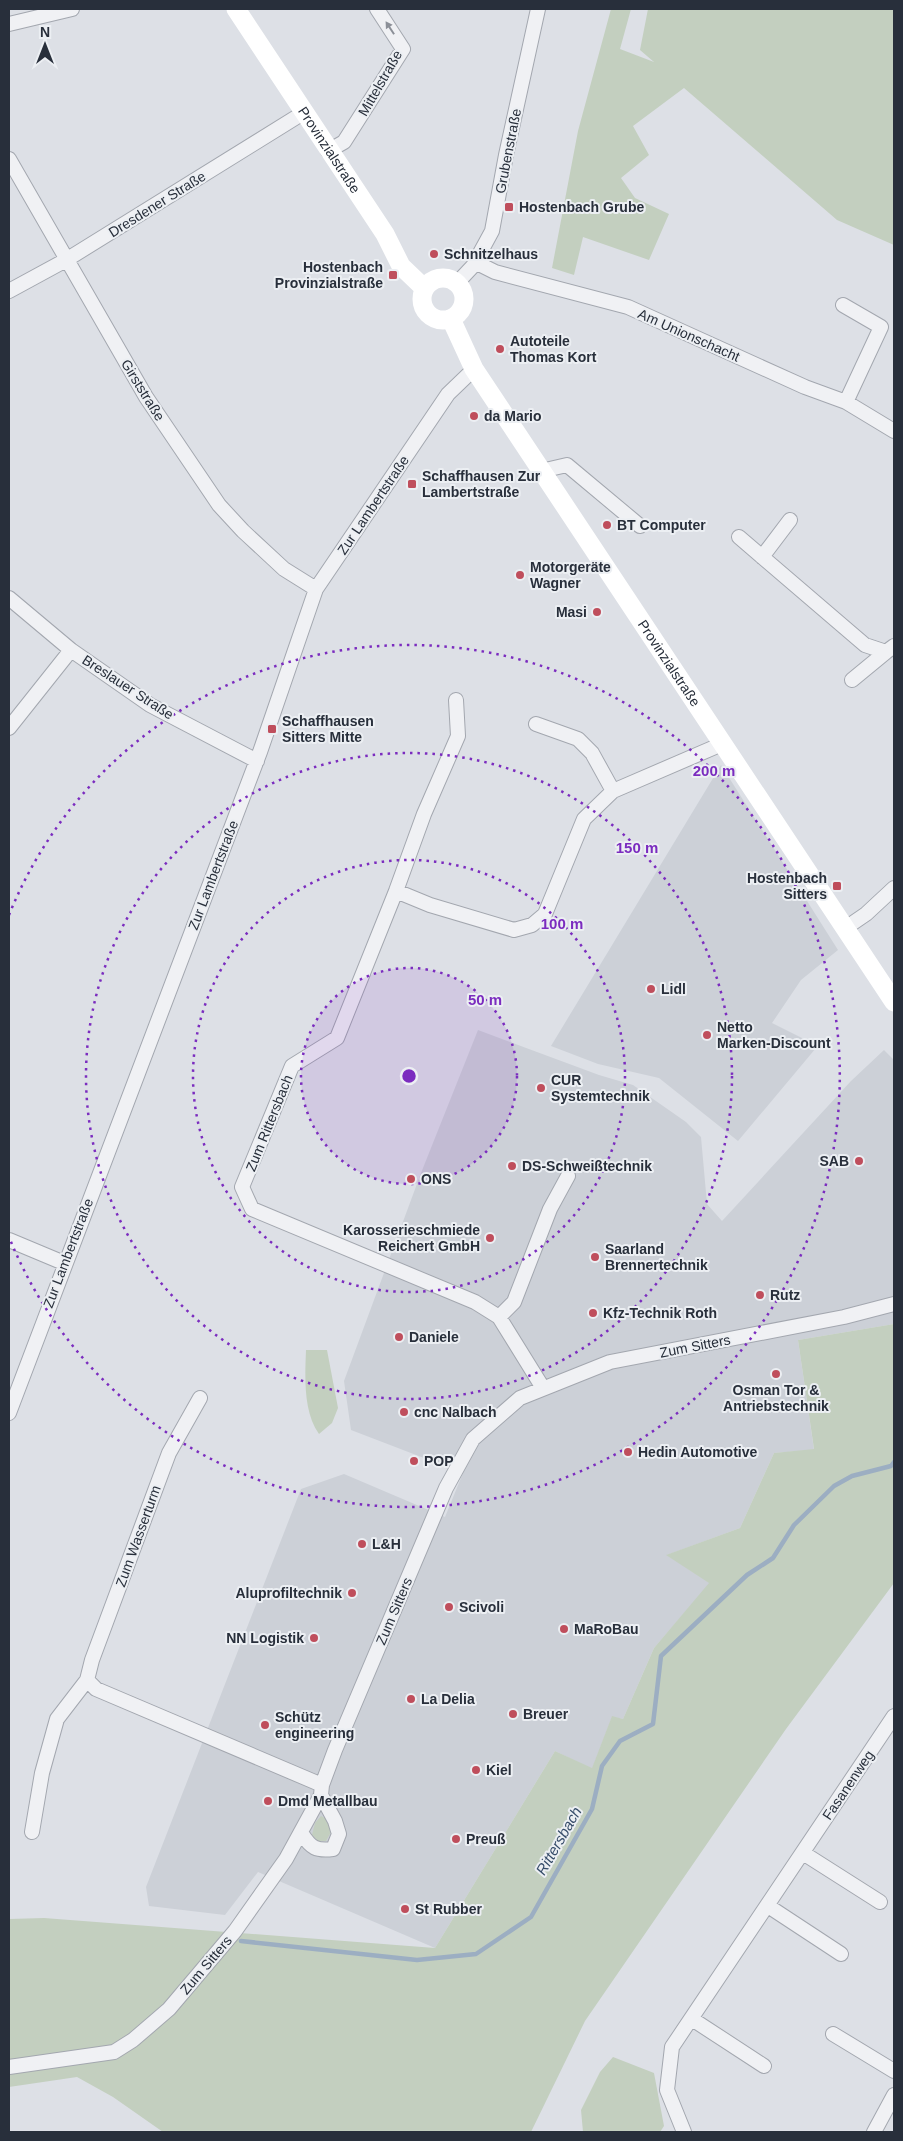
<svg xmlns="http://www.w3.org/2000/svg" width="903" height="2141" font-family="Helvetica,sans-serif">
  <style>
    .built { fill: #ccd0d7 }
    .green { fill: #c3cfbf }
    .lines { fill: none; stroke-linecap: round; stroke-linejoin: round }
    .stream { stroke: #9caec2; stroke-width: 4.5 }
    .street-casing { stroke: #a3a7af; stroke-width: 16 }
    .street { stroke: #f0f1f4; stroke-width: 14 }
    .secondary { stroke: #fff; stroke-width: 19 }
    .oneway { fill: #8c9098 }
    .ring { fill: none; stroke: #7b2cbf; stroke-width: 2.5; stroke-dasharray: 2.5 5 }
    .poi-dot { fill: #bf4e5c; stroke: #eceff3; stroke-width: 2 }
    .labels { text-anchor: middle; stroke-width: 4; stroke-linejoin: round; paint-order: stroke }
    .street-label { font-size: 14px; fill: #282f3b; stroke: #eceff3 }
    .poi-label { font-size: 14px; font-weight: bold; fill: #282f3b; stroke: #eceff3; text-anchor: start }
    .water-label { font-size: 15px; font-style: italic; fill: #374d6a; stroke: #eceff3 }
    .centre { fill: #7b2cbf; stroke: #eceff3; stroke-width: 2.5 }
    .ring-label { font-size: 15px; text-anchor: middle; font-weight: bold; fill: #7b2cbf; stroke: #eceff3; stroke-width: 4; stroke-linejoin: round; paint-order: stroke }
  </style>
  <rect width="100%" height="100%" fill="#dde0e6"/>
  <path class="built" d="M 721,765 L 838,950 L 801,980 L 772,1023 L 804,1039 L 816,1048 L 738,1141 L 659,1078 L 598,1064 L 551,1046 Z
    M 478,1030 L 599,1075 L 633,1085 L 686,1122 L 701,1137 L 707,1204 L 722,1221 L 851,1081 L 884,1050 L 894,1060 L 894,1324 L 798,1340 L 814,1450 L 774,1453 L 740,1528 L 667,1555 L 710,1583 L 654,1648 L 623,1719 L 612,1717 L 592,1769 L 555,1751 L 435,1948 L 258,1872 L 225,1915 L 149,1906 L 146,1887 L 301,1489 L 344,1474 L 445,1517 L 463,1473 L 351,1430 L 344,1381 L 421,1173 Z"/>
  <path class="green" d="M 611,9 L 631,9 L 620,49 L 654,62 L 640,50 L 648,9 L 894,9 L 894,245 L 837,220 L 684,88 L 633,126 L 649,155 L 621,178 L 635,198 L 669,214 L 649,260 L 583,237 L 574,275 L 552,268 L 578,131 Z
    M 894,1324 L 894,1583 L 786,1729 L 585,2021 L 531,2132 L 163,2132 L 113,2097 L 77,2077 L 9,2087 L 9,1919 L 44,1918 L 435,1948 L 555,1751 L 592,1768 L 612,1716 L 623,1719 L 654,1648 L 709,1583 L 666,1555 L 740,1528 L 774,1453 L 814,1449 L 798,1340 Z
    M 306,1350 L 327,1350 L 338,1408 L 332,1423 L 319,1434 C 303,1411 305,1377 306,1350 Z
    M 321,1816 L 327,1819 L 331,1832 L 326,1841 L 318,1841 L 312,1835 L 315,1823 Z
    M 613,2057 L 654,2073 L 664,2126 L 660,2132 L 583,2132 L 581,2110 L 600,2072 Z"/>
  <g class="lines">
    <path class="stream" d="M 241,1941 L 417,1960 L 476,1954 L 531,1917 L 592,1809 L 602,1766 L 620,1741 L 653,1724 L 661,1656 L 747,1575 L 773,1558 L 794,1525 L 834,1486 L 852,1476 L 891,1466 L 894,1462"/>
    <g class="street-casing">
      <path id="street" d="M 9,24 L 72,9
        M 328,151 L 344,142 L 403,49 L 377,9
        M 9,159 L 146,397 L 219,505 L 243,531 L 284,569 L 316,589
        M 475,262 L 495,272 L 628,307 L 805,387 L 846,402 L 894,431
        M 457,283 L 473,266 L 492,231 L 506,155 L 538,9
        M 9,291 L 66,260 L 303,113
        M 843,305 L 881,327 L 846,402
        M 541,471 L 567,465 L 640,526
        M 739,537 L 865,645 L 886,652 L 894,646
        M 762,557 L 790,520
        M 9,598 L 71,650 L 150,705 L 257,761
        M 852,680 L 886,652
        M 456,700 L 458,736 L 424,814 L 396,891 L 337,1038 L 292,1066 L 242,1187 L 252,1209 L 475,1302 L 499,1317 L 543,1388
        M 536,724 L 578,739 L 592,753 L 613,791
        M 9,728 L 71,650
        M 396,891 L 430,905 L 514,930 L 532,925 L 545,914 L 584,819 L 613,791 L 722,744
        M 847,927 L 866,914 L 894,888
        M 9,1240 L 64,1263
        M 499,1317 L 514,1302 L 550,1209 L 568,1176
        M 200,1398 L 169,1453 L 92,1660 L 87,1680 L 96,1689 L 322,1785
        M 9,1413 L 260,752 L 316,589 L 448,394 L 474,369
        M 32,1832 L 42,1773 L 57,1719 L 87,1680
        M 302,1834 C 311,1848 316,1851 333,1849 L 339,1834 L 335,1821 L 321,1795
        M 803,1853 L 880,1902
        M 768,1906 L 841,1954
        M 692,2019 L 764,2066
        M 833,2034 L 894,2071
        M 9,2067 L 114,2052 L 133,2040 L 169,2009 L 235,1931 L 286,1859 L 321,1795 L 322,1785 L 335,1750 L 446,1488 L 473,1439 L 520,1398 L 610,1362 L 844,1317 L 894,1304
        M 684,2132 L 667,2090 L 672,2047 L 894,1716
        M 874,2132 L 894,2095"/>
    </g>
    <use href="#street" class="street"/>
    <g class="secondary">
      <path id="s1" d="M 236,9 L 385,234 L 401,266 L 424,288"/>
      <circle cx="443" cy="299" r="21"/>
      <path id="s2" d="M 451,319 L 474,369 L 894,1002"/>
    </g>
  </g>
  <defs><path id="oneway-solid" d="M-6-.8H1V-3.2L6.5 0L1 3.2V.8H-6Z" transform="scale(1.25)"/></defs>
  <use class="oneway" href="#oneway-solid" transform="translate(390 28) rotate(-123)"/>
  <circle cx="409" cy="1076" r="108" fill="#7b2cbf" fill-opacity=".12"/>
  <g class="ring">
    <circle cx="409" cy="1076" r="108"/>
    <circle cx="409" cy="1076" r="216"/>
    <circle cx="409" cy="1076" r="323"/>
    <path d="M9 915A431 431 0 1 1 9 1237"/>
  </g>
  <g class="poi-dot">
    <rect x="504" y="202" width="10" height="10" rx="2.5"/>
    <circle cx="434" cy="254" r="5"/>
    <rect x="388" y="270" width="10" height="10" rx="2.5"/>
    <circle cx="500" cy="349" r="5"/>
    <circle cx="474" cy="416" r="5"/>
    <rect x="407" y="479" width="10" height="10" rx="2.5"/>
    <circle cx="607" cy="525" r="5"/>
    <circle cx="520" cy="575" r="5"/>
    <circle cx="597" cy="612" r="5"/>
    <rect x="267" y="724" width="10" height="10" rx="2.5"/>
    <rect x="832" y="881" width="10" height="10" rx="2.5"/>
    <circle cx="651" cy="989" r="5"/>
    <circle cx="707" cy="1035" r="5"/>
    <circle cx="541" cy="1088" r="5"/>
    <circle cx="859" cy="1161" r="5"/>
    <circle cx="512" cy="1166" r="5"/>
    <circle cx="411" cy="1179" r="5"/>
    <circle cx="490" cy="1238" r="5"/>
    <circle cx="595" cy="1257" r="5"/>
    <circle cx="760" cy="1295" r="5"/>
    <circle cx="593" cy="1313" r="5"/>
    <circle cx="399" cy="1337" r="5"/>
    <circle cx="776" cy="1374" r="5"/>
    <circle cx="404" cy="1412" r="5"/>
    <circle cx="628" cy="1452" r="5"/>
    <circle cx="414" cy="1461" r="5"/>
    <circle cx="362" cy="1544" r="5"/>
    <circle cx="352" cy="1593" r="5"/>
    <circle cx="449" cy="1607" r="5"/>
    <circle cx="564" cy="1629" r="5"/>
    <circle cx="314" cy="1638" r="5"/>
    <circle cx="411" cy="1699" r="5"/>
    <circle cx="513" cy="1714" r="5"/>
    <circle cx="265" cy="1725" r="5"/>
    <circle cx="476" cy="1770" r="5"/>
    <circle cx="268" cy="1801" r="5"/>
    <circle cx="456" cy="1839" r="5"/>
    <circle cx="405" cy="1909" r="5"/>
  </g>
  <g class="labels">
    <g class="street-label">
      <text transform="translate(380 83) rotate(-60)" y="5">Mittelstraße</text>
      <text dy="5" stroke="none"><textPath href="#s1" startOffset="169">Provinzialstraße</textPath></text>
      <text transform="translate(508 151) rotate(-79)" y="5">Grubenstraße</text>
      <text transform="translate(157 204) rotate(-32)" y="5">Dresdener Straße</text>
      <text transform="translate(689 335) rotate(24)" y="5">Am Unionschacht</text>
      <text transform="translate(143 390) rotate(58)" y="5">Girststraße</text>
      <text transform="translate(373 505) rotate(-56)" y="5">Zur Lambertstraße</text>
      <text dy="5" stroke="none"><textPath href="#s2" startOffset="408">Provinzialstraße</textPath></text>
      <text transform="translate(128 687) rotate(33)" y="5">Breslauer Straße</text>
      <text transform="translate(213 875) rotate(-69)" y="5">Zur Lambertstraße</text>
      <text transform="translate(269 1123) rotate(-68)" y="5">Zum Rittersbach</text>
      <text transform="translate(68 1253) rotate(-69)" y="5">Zur Lambertstraße</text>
      <text transform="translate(695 1346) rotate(-11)" y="5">Zum Sitters</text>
      <text transform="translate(138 1536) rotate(-70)" y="5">Zum Wasserturm</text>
      <text transform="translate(394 1611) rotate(-67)" y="5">Zum Sitters</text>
      <text transform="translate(848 1785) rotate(-56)" y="5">Fasanenweg</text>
      <text transform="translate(206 1965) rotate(-50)" y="5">Zum Sitters</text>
    </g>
    <g class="poi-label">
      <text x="519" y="212">Hostenbach Grube</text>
      <text x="444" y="259">Schnitzelhaus</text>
      <text x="383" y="272" text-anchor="end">Hostenbach<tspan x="383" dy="16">Provinzialstraße</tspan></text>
      <text x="510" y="346">Autoteile<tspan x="510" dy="16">Thomas Kort</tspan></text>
      <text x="484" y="421">da Mario</text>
      <text x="422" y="481">Schaffhausen Zur<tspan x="422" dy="16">Lambertstraße</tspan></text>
      <text x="617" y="530">BT Computer</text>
      <text x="530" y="572">Motorgeräte<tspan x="530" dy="16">Wagner</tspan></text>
      <text x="587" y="617" text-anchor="end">Masi</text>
      <text x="282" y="726">Schaffhausen<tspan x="282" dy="16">Sitters Mitte</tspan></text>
      <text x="827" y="883" text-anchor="end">Hostenbach<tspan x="827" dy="16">Sitters</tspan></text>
      <text x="661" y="994">Lidl</text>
      <text x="717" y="1032">Netto<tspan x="717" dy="16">Marken-Discount</tspan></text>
      <text x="551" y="1085">CUR<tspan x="551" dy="16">Systemtechnik</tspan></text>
      <text x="849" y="1166" text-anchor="end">SAB</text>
      <text x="522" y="1171">DS-Schweißtechnik</text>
      <text x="421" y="1184">ONS</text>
      <text x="480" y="1235" text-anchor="end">Karosserieschmiede<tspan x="480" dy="16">Reichert GmbH</tspan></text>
      <text x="605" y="1254">Saarland<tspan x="605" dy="16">Brennertechnik</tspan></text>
      <text x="770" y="1300">Rutz</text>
      <text x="603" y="1318">Kfz-Technik Roth</text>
      <text x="409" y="1342">Daniele</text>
      <text x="776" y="1395" text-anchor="middle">Osman Tor &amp;<tspan x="776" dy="16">Antriebstechnik</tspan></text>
      <text x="414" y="1417">cnc Nalbach</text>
      <text x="638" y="1457">Hedin Automotive</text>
      <text x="424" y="1466">POP</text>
      <text x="372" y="1549">L&amp;H</text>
      <text x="342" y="1598" text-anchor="end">Aluprofiltechnik</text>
      <text x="459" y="1612">Scivoli</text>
      <text x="574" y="1634">MaRoBau</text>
      <text x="304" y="1643" text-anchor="end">NN Logistik</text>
      <text x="421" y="1704">La Delia</text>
      <text x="523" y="1719">Breuer</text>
      <text x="275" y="1722">Schütz<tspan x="275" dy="16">engineering</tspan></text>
      <text x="486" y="1775">Kiel</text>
      <text x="278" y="1806">Dmd Metallbau</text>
      <text x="466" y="1844">Preuß</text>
      <text x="415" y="1914">St Rubber</text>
    </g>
    <g class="water-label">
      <text transform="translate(559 1841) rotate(-60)" y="5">Rittersbach</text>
    </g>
  </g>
  <circle cx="409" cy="1076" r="8" class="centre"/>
  <g class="ring-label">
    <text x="714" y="776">200 m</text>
    <text x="637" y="853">150 m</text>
    <text x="562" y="929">100 m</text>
    <text x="485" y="1005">50 m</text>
  </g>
  <rect width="903" height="2141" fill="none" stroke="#282f3b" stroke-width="20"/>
  <g transform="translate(45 45)" stroke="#eceff3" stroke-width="4" paint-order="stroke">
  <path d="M0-4L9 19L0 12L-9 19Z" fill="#282f3b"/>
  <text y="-8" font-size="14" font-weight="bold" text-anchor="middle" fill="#282f3b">N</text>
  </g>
</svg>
